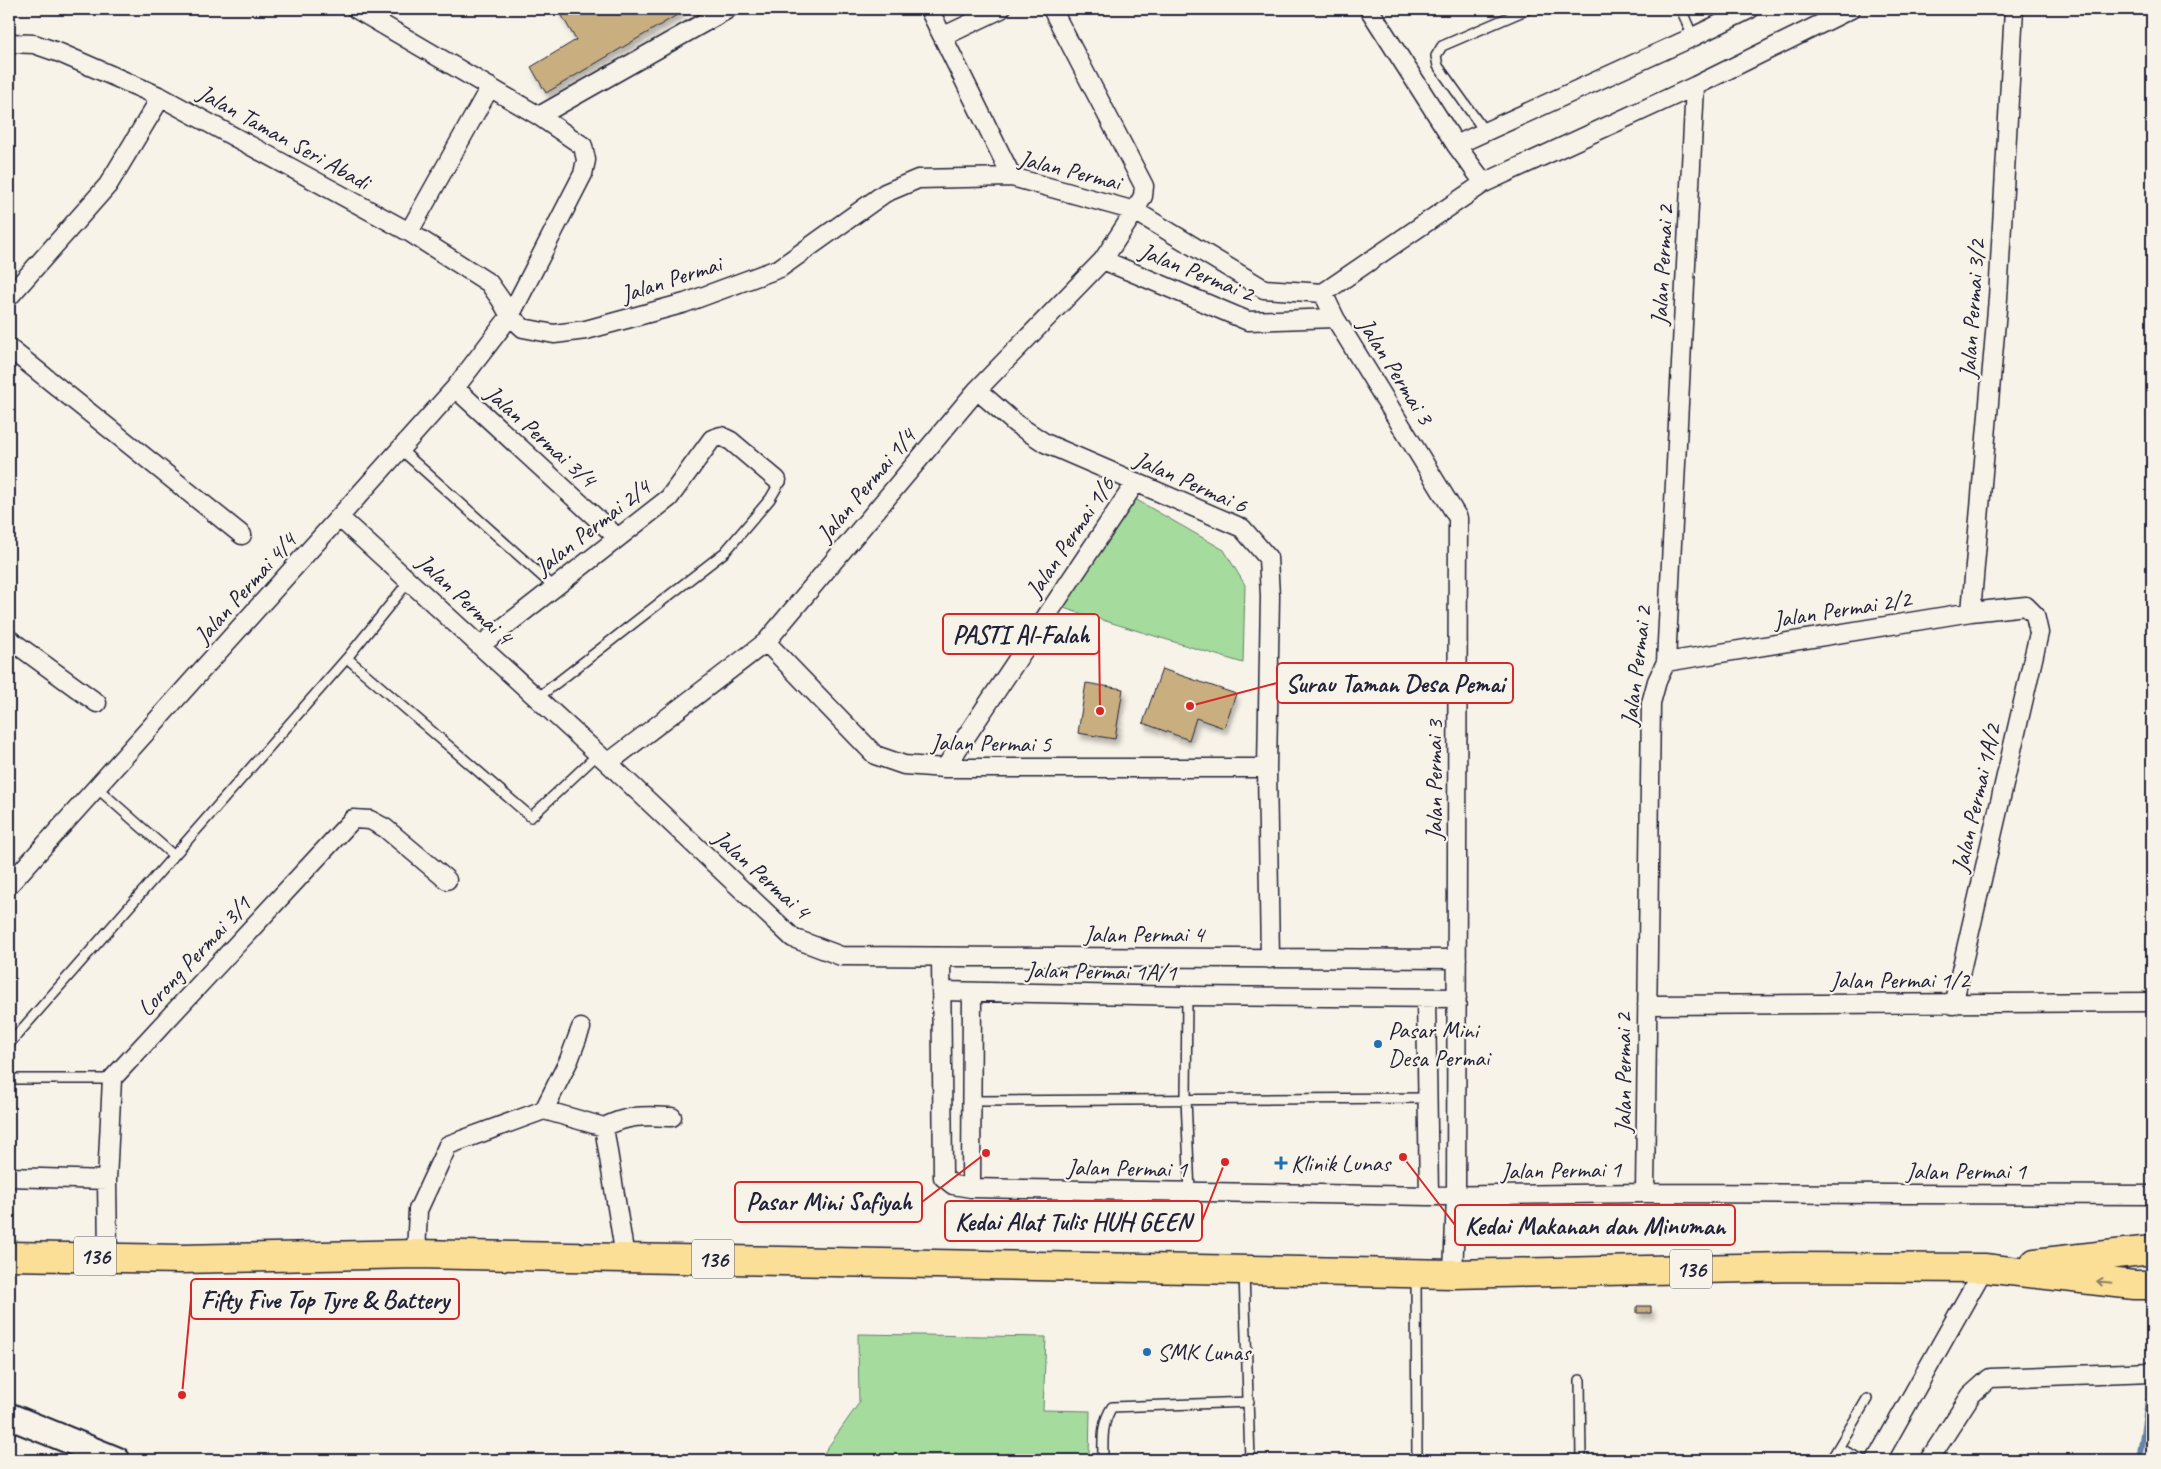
<svg xmlns="http://www.w3.org/2000/svg" width="2161" height="1469" font-family="Caveat,sans-serif">
  <style>
    .green { fill: #a6db9e; stroke: #647e6c }
    .lines { fill: none; stroke-linecap: round; stroke-linejoin: round }
    .stream { stroke: #6384a6; stroke-width: 6 }
    .building { fill: #c9ae7f; stroke: #22223b; filter: url(#shadow) }
    .service-casing { stroke: #22223b; stroke-width: 12 }
    .minor-casing { stroke: #22223b; stroke-width: 21 }
    .secondary-casing { stroke: #22223b; stroke-width: 29 }
    .primary-casing { stroke: #22223b; stroke-width: 31 }
    .service { stroke: #f7f3e8; stroke-width: 9 }
    .minor { stroke: #f7f3e8; stroke-width: 18 }
    .secondary { stroke: #f7f3e8; stroke-width: 25 }
    .primary { stroke: #fbdf96; stroke-width: 28 }
    .oneway { stroke: #8e8068 }
    .poi-dot { fill: #1f6fb2; stroke: #f7f3e8; stroke-width: 2 }
    .labels { text-anchor: middle; stroke-width: 4.5; stroke-linejoin: round; paint-order: stroke }
    .shield { fill: #f7f3e8; stroke: #62616f; stroke-width: 1 }
    .shield-label { font-size: 22px; font-weight: bold; fill: #22223b }
    .street-label { font-size: 24px; fill: #22223b; stroke: #f7f3e8 }
    .poi-label { font-size: 24px; fill: #22223b; stroke: #f7f3e8; text-anchor: start }
    .leader { fill: none; stroke: #d62828; stroke-width: 2 }
    .callout-dot { fill: #d62828; stroke: #f7f3e8; stroke-width: 2 }
    .callout { fill: #f7f3e8; stroke: #d62828; stroke-width: 2 }
    .callout-label { font-size: 25px; text-anchor: middle; font-weight: bold; fill: #22223b }
  </style>
  <defs>
    <filter id="shadow"><feDropShadow dx="3" dy="5.5" stdDeviation="2.5" flood-color="#0004"/></filter>
  </defs>
  <rect width="100%" height="100%" fill="#f7f3e8"/>
  <filter id="ink" filterUnits="userSpaceOnUse"><feTurbulence type="fractalNoise" baseFrequency=".02" numOctaves="2"/><feDisplacementMap in="SourceGraphic" scale="10" xChannelSelector="R" yChannelSelector="G"/><feConvolveMatrix kernelMatrix="1 2 1 2 8 2 1 2 1" color-interpolation-filters="sRGB"/></filter>
  <g filter="url(#ink)">
    <path class="green" d="M 1135,499 L 1224,550 L 1245,585 L 1243,663 L 1060,607 Z
      M 858,1334 L 1046,1337 L 1043,1410 L 1090,1411 L 1089,1460 L 819,1460 L 859,1403 Z"/>
    <g class="lines">
      <path class="stream" d="M 2139,1460 L 2148,1401"/>
    </g>
    <path class="building" d="M 558,9 L 680,9 L 682,12 L 546,93 L 531,67 L 576,40 Z
      M 1162,669 L 1236,694 L 1224,728 L 1196,718 L 1189,740 L 1143,723 Z
      M 1086,683 L 1123,689 L 1115,739 L 1078,733 Z
      M 1637,1306 L 1651,1306 L 1651,1313 L 1637,1313 Z"/>
    <g class="lines">
      <g class="service-casing">
        <path id="service" d="M 1681,9 L 1693,37
          M 1485,132 L 1438,66 L 1436,56 L 1442,46 L 1528,9
          M 399,448 L 554,587
          M 347,658 L 531,817 L 597,755
          M 536,699 L 725,552 L 770,499 L 777,487 L 777,480
          M 97,788 L 173,855
          M 1187,996 L 1186,1099 L 1190,1193
          M 9,1044 L 347,658 L 410,580
          M 9,1079 L 112,1079
          M 971,1101 L 1427,1098
          M 1244,1273 L 1250,1460
          M 1416,1276 L 1417,1460
          M 1580,1380 L 1581,1460
          M 1838,1448 L 1863,1460
          M 1103,1460 C 1103,1441 1101,1424 1112,1407 L 1249,1402
          M 1831,1460 L 1867,1399"/>
      </g>
      <g class="minor-casing">
        <path id="minor" d="M 929,9 L 1012,177
          M 1369,9 L 1456,145 L 1484,183
          M 944,36 L 1001,9
          M 9,43 L 34,44 L 60,53 L 161,97 L 409,232 L 489,283 L 501,300 L 510,316 L 523,328 L 554,334 L 586,330 L 685,303 L 780,268 L 885,193 L 918,179 L 1012,177 L 1135,211 L 1264,289 L 1323,293 L 1484,183 L 1695,86 L 1851,9
          M 539,116 L 728,9
          M 1456,145 L 1693,37 L 1750,9
          M 409,232 L 490,87
          M 1103,260 L 1248,321 L 1335,318
          M 1323,293 L 1335,318 L 1458,518 L 1456,1196 L 1453,1274
          M 9,297 L 108,185 L 161,97
          M 9,348 L 242,535
          M 455,388 L 618,538
          M 977,390 L 1016,424 L 1045,443 L 1242,528 L 1268,558 L 1270,596 L 1267,768 L 1270,959
          M 340,518 L 608,763 L 793,938 L 841,956 L 1457,959
          M 1971,612 L 1998,298 L 2014,9
          M 9,639 L 97,703
          M 766,642 L 875,755 L 904,765 L 945,768 L 1267,768
          M 481,645 L 669,498 L 712,439 L 721,436 L 731,441 L 777,480
          M 1666,662 L 1971,612 L 2026,606 L 2035,615 L 2039,633 L 1953,1005
          M 608,763 L 766,642 L 977,390 L 1103,260 L 1135,211 L 1143,196 L 1144,186 L 1052,9
          M 945,768 L 1136,482
          M 9,885 L 455,388 L 510,316 L 583,174 L 586,160 L 583,146 L 539,116 L 356,9
          M 941,957 L 943,1177 L 953,1185 L 971,1188 L 1429,1196 L 1645,1193 L 2152,1195
          M 941,991 L 1187,996 L 1457,998
          M 1426,998 L 1429,1196
          M 1647,1005 L 2152,1002
          M 544,1110 L 604,1127 C 631,1114 643,1116 672,1117
          M 604,1127 L 625,1257
          M 9,1177 L 107,1180
          M 971,1188 L 972,992
          M 1645,1193 L 1651,703 L 1657,681 L 1666,662 L 1695,86
          M 416,1254 L 418,1210 L 448,1145 L 544,1110 L 569,1060 L 581,1028
          M 108,1256 L 107,1180 L 112,1079 L 353,819 L 370,820 L 385,828 L 447,880
          M 1876,1460 L 1984,1268
          M 1929,1460 L 1971,1395 L 1990,1378 L 2152,1372"/>
      </g>
      <g class="secondary-casing">
        <path id="secondary" d="M 9,1416 L 117,1460"/>
      </g>
      <g class="primary-casing">
        <path id="primary" d="M 9,1256 L 181,1259 L 416,1254 L 1453,1274 L 1792,1267 L 1984,1268 L 2134,1285 L 2152,1285
          M 2035,1263 L 2152,1250"/>
      </g>
      <use href="#service" class="service"/>
      <use href="#minor" class="minor"/>
      <use href="#secondary" class="secondary"/>
      <use href="#primary" class="primary"/>
    </g>
    <defs><path id="oneway-shaft" d="M-6 0H5M1.5-3L5.5 0L1.5 3" fill="none" stroke-width="1.6" stroke-linecap="round" stroke-linejoin="round" transform="scale(1.25)"/></defs>
    <use class="oneway" href="#oneway-shaft" transform="translate(2104 1282) rotate(-174)"/>
  </g>
  <g class="poi-dot">
    <circle cx="1378" cy="1044" r="5"/>
    <path d="M1278.5 1155.5h5v5h5v5h-5v5h-5v-5h-5v-5h5z"/>
    <circle cx="1147" cy="1352" r="5"/>
  </g>
  <g class="labels">
    <g class="shield">
      <rect x="74" y="1236.5" width="42" height="39" rx="4"/>
      <rect x="692" y="1239.5" width="42" height="39" rx="4"/>
      <rect x="1670" y="1249.5" width="42" height="39" rx="4"/>
    </g>
    <g class="shield-label">
      <text x="95" y="1264">136</text>
      <text x="713" y="1267">136</text>
      <text x="1691" y="1277">136</text>
    </g>
    <g class="street-label">
      <text transform="translate(284 137) rotate(29)" y="8">Jalan Taman Seri Abadi</text>
      <text transform="translate(1070 170) rotate(14)" y="8">Jalan Permai</text>
      <text transform="translate(1662 265) rotate(-87)" y="8">Jalan Permai 2</text>
      <text transform="translate(1197 272) rotate(22)" y="8">Jalan Permai 2</text>
      <text transform="translate(671 279) rotate(-18)" y="8">Jalan Permai</text>
      <text transform="translate(1972 309) rotate(-86)" y="8">Jalan Permai 3/2</text>
      <text transform="translate(1396 371) rotate(58)" y="8">Jalan Permai 3</text>
      <text transform="translate(541 436) rotate(42)" y="8">Jalan Permai 3/4</text>
      <text transform="translate(1191 482) rotate(24)" y="8">Jalan Permai 6</text>
      <text transform="translate(866 485) rotate(-50)" y="8">Jalan Permai 1/4</text>
      <text transform="translate(592 527) rotate(-38)" y="8">Jalan Permai 2/4</text>
      <text transform="translate(1070 537) rotate(-56)" y="8">Jalan Permai 1/6</text>
      <text transform="translate(245 588) rotate(-48)" y="8">Jalan Permai 4/4</text>
      <text transform="translate(465 599) rotate(43)" y="8">Jalan Permai 4</text>
      <text transform="translate(1842 609) rotate(-9)" y="8">Jalan Permai 2/2</text>
      <text transform="translate(1636 666) rotate(-83)" y="8">Jalan Permai 2</text>
      <text transform="translate(991 743) rotate(1)" y="8">Jalan Permai 5</text>
      <text transform="translate(1434 780) rotate(-90)" y="8">Jalan Permai 3</text>
      <text transform="translate(1976 798) rotate(-77)" y="8">Jalan Permai 1A/2</text>
      <text transform="translate(762 874) rotate(42)" y="8">Jalan Permai 4</text>
      <text x="1144" y="942">Jalan Permai 4</text>
      <text transform="translate(194 956) rotate(-47)" y="8">Lorong Permai 3/1</text>
      <text transform="translate(1101 971) rotate(1)" y="8">Jalan Permai 1A/1</text>
      <text x="1900" y="988">Jalan Permai 1/2</text>
      <text transform="translate(1623 1073) rotate(-90)" y="8">Jalan Permai 2</text>
      <text transform="translate(1127 1168) rotate(1)" y="8">Jalan Permai 1</text>
      <text transform="translate(1561 1170) rotate(-1)" y="8">Jalan Permai 1</text>
      <text x="1966" y="1179">Jalan Permai 1</text>
    </g>
    <g class="poi-label">
      <text x="1388" y="1038">Pasar Mini<tspan x="1388" dy="28">Desa Permai</tspan></text>
      <text x="1291" y="1171">Klinik Lunas</text>
      <text x="1157" y="1360">SMK Lunas</text>
    </g>
  </g>
  <path class="leader" d="M1100 711L1099 634M1190 706L1277 683M986 1153L922 1202M1225 1162L1202 1221M1403 1157L1455 1225M182 1395L191 1299"/>
  <g class="callout-dot">
    <circle cx="1100" cy="711" r="5"/>
    <circle cx="1190" cy="706" r="5"/>
    <circle cx="986" cy="1153" r="5"/>
    <circle cx="1225" cy="1162" r="5"/>
    <circle cx="1403" cy="1157" r="5"/>
    <circle cx="182" cy="1395" r="5"/>
  </g>
  <g class="callout">
    <rect x="943" y="614" width="156" height="40" rx="5"/>
    <rect x="1277" y="663" width="236" height="40" rx="5"/>
    <rect x="735" y="1182" width="187" height="40" rx="5"/>
    <rect x="945" y="1201" width="257" height="40" rx="5"/>
    <rect x="1455" y="1205" width="280" height="40" rx="5"/>
    <rect x="191" y="1279" width="268" height="40" rx="5"/>
  </g>
  <g class="callout-label">
    <text x="1021" y="643">PASTI Al-Falah</text>
    <text x="1395" y="692">Surau Taman Desa Pemai</text>
    <text x="829" y="1210">Pasar Mini Safiyah</text>
    <text x="1073" y="1230">Kedai Alat Tulis HUH GEEN</text>
    <text x="1595" y="1234">Kedai Makanan dan Minuman</text>
    <text x="325" y="1308">Fifty Five Top Tyre &amp; Battery</text>
  </g>
  <rect width="2161" height="1469" fill="none" stroke="#f7f3e8" stroke-width="30"/>
  <rect x="15" y="15" width="2131" height="1439" fill="none" stroke="#22223b" stroke-width="2" filter="url(#ink)"/>
</svg>
